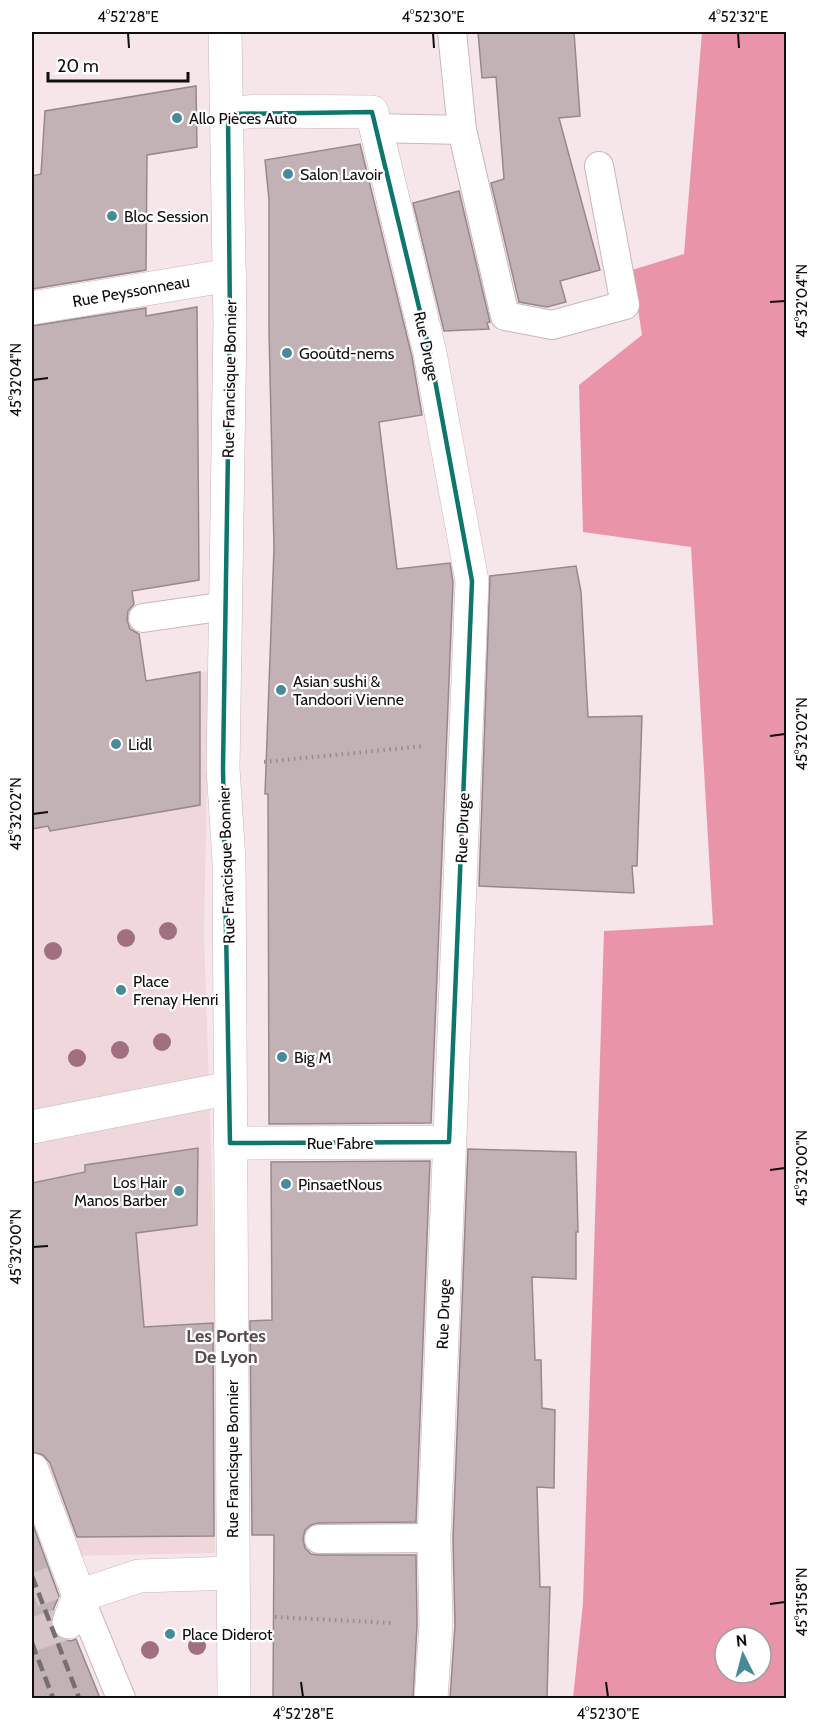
<svg xmlns="http://www.w3.org/2000/svg" width="818" height="1730" font-family="Cabin,sans-serif">
  <style>
    .built { fill: #f0d7dc }
    .forest { fill: #ea94a9; fill-rule: evenodd }
    .building { fill: #c2b2b5; stroke: #97888b; stroke-width: 1.5 }
    .lines { fill: none; stroke-linecap: round; stroke-linejoin: round }
    .minor-tunnel { stroke: #d5c5c8; stroke-width: 33; stroke-dasharray: 33 16; stroke-linecap: butt }
    .service-casing { stroke: #c7b7ba; stroke-width: 30 }
    .minor-casing { stroke: #c7b7ba; stroke-width: 34 }
    .tertiary-casing { stroke: #c7b7ba; stroke-width: 34 }
    .path { stroke: #968a8c; stroke-width: 4; stroke-dasharray: 1.5 4.5; stroke-linecap: butt }
    .service { stroke: #fff; stroke-width: 28 }
    .minor { stroke: #fff; stroke-width: 33 }
    .tertiary { stroke: #fff; stroke-width: 33 }
    .rail { stroke: #786d6f; stroke-width: 4.5; stroke-dasharray: 12 6; stroke-linecap: butt }
    .tree { fill: #a06f80 }
    .marked { fill: none; stroke: #0f766e; stroke-width: 4.5; stroke-linejoin: round }
    .ticks { fill: none; stroke: #120d0e; stroke-width: 2 }
    .poi-dot { fill: #478b9a; stroke: #fff; stroke-width: 2 }
    .labels { text-anchor: middle; stroke-width: 4.5; stroke-linejoin: round; paint-order: stroke }
    .poi-label { font-size: 16px; fill: #120d0e; stroke: #fff; text-anchor: start }
    .street-label { font-size: 16px; fill: #120d0e; stroke: #fff }
    .neighbourhood-label { font-size: 18px; font-weight: bold; fill: #574a4d; stroke: #fff }
    .neatline { fill: none; stroke: #120d0e; stroke-width: 2 }
    .ticks-label { font-size: 15px; text-anchor: middle; fill: #120d0e }
  </style>
  <rect width="100%" height="100%" fill="#f7e6e9"/>
  <path class="built" d="M 209,671 L 204,935 L 216,1299 L 215,1553 L 74,1556 L 32,1440 L 32,702 Z"/>
  <path class="forest" d="M 702,32 L 786,32 L 786,1698 L 573,1698 L 583,1603 L 604,931 L 713,925 L 691,547 L 583,532 L 579,385 L 642,335 L 632,270 L 684,254 ZM 725,1637 L 761,1637 L 761,1673 L 725,1673 Z"/>
  <path class="building" d="M 478,32 L 574,32 L 580,116 L 559,118 L 600,270 L 560,281 L 566,302 L 547,307 L 519,302 L 491,183 L 504,179 L 496,77 L 482,78 Z
    M 196,86 L 197,147 L 147,155 L 146,270 L 32,289 L 32,176 L 41,174 L 45,111 Z
    M 360,144 L 412,357 L 422,415 L 379,422 L 397,569 L 450,563 L 453,582 L 431,1123 L 269,1124 L 268,794 L 265,794 L 274,548 L 269,331 L 269,199 L 265,160 Z
    M 459,191 L 490,322 L 487,323 L 489,329 L 444,331 L 413,203 Z
    M 197,307 L 199,580 L 132,591 L 134,604 L 128,611 L 127,620 L 130,629 L 139,634 L 146,681 L 200,672 L 200,805 L 50,831 L 48,826 L 32,829 L 32,326 L 146,308 L 146,316 Z
    M 576,566 L 581,592 L 588,717 L 642,716 L 637,866 L 632,866 L 634,893 L 479,886 L 490,576 Z
    M 198,1148 L 197,1225 L 136,1233 L 144,1327 L 213,1323 L 214,1536 L 77,1537 L 50,1463 L 43,1455 L 32,1452 L 32,1183 L 85,1172 L 85,1165 Z
    M 468,1149 L 576,1152 L 578,1232 L 576,1232 L 576,1279 L 532,1277 L 535,1360 L 541,1360 L 542,1408 L 555,1410 L 554,1488 L 537,1487 L 540,1587 L 550,1587 L 547,1698 L 450,1698 L 455,1626 L 453,1538 Z
    M 430,1161 L 416,1522 L 318,1523 L 311,1525 L 305,1530 L 303,1539 L 305,1548 L 311,1554 L 319,1555 L 416,1555 L 417,1625 L 413,1698 L 273,1698 L 274,1535 L 252,1535 L 250,1321 L 272,1320 L 271,1162 Z
    M 32,1522 L 59,1596 L 51,1615 L 51,1625 L 55,1634 L 62,1639 L 71,1641 L 76,1639 L 100,1698 L 32,1698 Z"/>
  <g class="lines">
    <path class="minor-tunnel" d="M 32,1591 L 53,1583
      M 32,1635 L 69,1622"/>
    <g class="service-casing">
      <path id="service" d="M 452,32 L 462,130 L 505,316 L 552,325 L 625,305 L 599,166
        M 376,128 L 462,130
        M 143,618 L 226,606
        M 319,1539 L 434,1538
        M 79,1596 L 121,1698"/>
    </g>
    <g class="minor-casing">
      <path id="minor" d="M 228,114 L 258,111 L 372,112 L 430,353 L 472,581 L 434,1538 L 436,1625 L 431,1698
        M 32,308 L 230,275
        M 32,1127 L 230,1088
        M 230,1143 L 449,1142
        M 32,1470 L 79,1596
        M 79,1596 L 139,1576 L 232,1573
        M 69,1622 L 79,1596"/>
    </g>
    <g class="tertiary-casing">
      <path id="tertiary" d="M 225,32 L 230,323 L 223,768 L 229,861 L 234,1698"/>
    </g>
    <path class="path" d="M 264,762 L 424,746
      M 275,1617 L 394,1623"/>
    <use href="#service" class="service"/>
    <use href="#minor" class="minor"/>
    <use href="#tertiary" class="tertiary"/>
    <path class="rail" d="M 32,1576 L 79,1698
      M 32,1643 L 53,1698"/>
  </g>
  <g class="tree">
    <circle cx="168" cy="931" r="9"/>
    <circle cx="126" cy="938" r="9"/>
    <circle cx="53" cy="951" r="9"/>
    <circle cx="162" cy="1042" r="9"/>
    <circle cx="120" cy="1050" r="9"/>
    <circle cx="77" cy="1058" r="9"/>
    <circle cx="197" cy="1646" r="9"/>
    <circle cx="150" cy="1650" r="9"/>
  </g>
  <path class="marked" d="M 372,112 L 430,353 L 472,581 L 449,1142 L 230,1143 L 223,768 L 230,323 L 228,114 Z"/>
  <path class="ticks" d="M 128,33 L 129,48M 433,33 L 434,48M 738,33 L 739,48M 770,302 L 785,301M 33,380 L 48,378M 770,736 L 785,734M 33,814 L 48,812M 770,1170 L 785,1168M 33,1247 L 48,1246M 770,1604 L 785,1602M 301,1682 L 303,1697M 606,1682 L 608,1697"/>
  <g class="poi-dot">
    <circle cx="177" cy="118" r="6"/>
    <circle cx="288" cy="174" r="6"/>
    <circle cx="112" cy="216" r="6"/>
    <circle cx="287" cy="353" r="6"/>
    <circle cx="281" cy="690" r="6"/>
    <circle cx="116" cy="744" r="6"/>
    <circle cx="121" cy="990" r="6"/>
    <circle cx="282" cy="1057" r="6"/>
    <circle cx="286" cy="1184" r="6"/>
    <circle cx="179" cy="1191" r="6"/>
    <circle cx="170" cy="1634" r="6"/>
  </g>
  <g class="labels">
    <g class="poi-label">
      <text x="189" y="124">Allo Pièces Auto</text>
      <text x="300" y="180">Salon Lavoir</text>
      <text x="124" y="222">Bloc Session</text>
      <text x="299" y="359">Gooûtd-nems</text>
      <text x="293" y="687">Asian sushi &amp;<tspan x="293" dy="18">Tandoori Vienne</tspan></text>
      <text x="128" y="750">Lidl</text>
      <text x="133" y="987">Place<tspan x="133" dy="18">Frenay Henri</tspan></text>
      <text x="294" y="1063">Big M</text>
      <text x="167" y="1188" text-anchor="end">Los Hair<tspan x="167" dy="18">Manos Barber</tspan></text>
      <text x="298" y="1190">PinsaetNous</text>
      <text x="182" y="1640">Place Diderot</text>
    </g>
    <g class="street-label">
      <text transform="translate(131 291) rotate(-10)" y="6">Rue Peyssonneau</text>
      <text transform="translate(427 346) rotate(78)" y="6">Rue Druge</text>
      <text transform="translate(229 379) rotate(-89)" y="6">Rue Francisque Bonnier</text>
      <text transform="translate(462 828) rotate(-88)" y="6">Rue Druge</text>
      <text transform="translate(226 865) rotate(-92)" y="6">Rue Francisque Bonnier</text>
      <text x="340" y="1149">Rue Fabre</text>
      <text transform="translate(443 1314) rotate(-88)" y="6">Rue Druge</text>
      <text transform="translate(232 1459) rotate(-90)" y="6">Rue Francisque Bonnier</text>
    </g>
    <g class="neighbourhood-label">
      <text x="226" y="1342">Les Portes<tspan x="226" dy="21">De Lyon</tspan></text>
    </g>
  </g>
  <rect width="818" height="1730" fill="none" stroke="#ffffff" stroke-width="66"/>
  <g transform="translate(743 1655) rotate(354)"><circle r="28" fill="#ffffff" stroke="#a09e9f" stroke-width="1.5"/>
  <path d="M0-4.5L10 22L0 15L-10 22Z" fill="#478b9a"/>
  <text y="-9" font-size="16" font-weight="bold" text-anchor="middle" fill="#120d0e">N</text>
  </g>
  <path d="M48 72v9h140v-9" fill="none" stroke="#120d0e" stroke-width="3"/>
  <text x="57" y="72" font-size="18" fill="#120d0e" stroke="#ffffff" stroke-width="4.5" paint-order="stroke">20 m</text>
  <rect x="33" y="33" width="752" height="1664" class="neatline"/>
  <g class="ticks-label">
    <text x="128" y="22">4°52'28"E</text>
    <text x="433" y="22">4°52'30"E</text>
    <text x="738" y="22">4°52'32"E</text>
    <text transform="translate(802 301) rotate(-90)" y="5">45°32'04"N</text>
    <text transform="translate(16 380) rotate(-90)" y="5">45°32'04"N</text>
    <text transform="translate(802 734) rotate(-90)" y="5">45°32'02"N</text>
    <text transform="translate(16 814) rotate(-90)" y="5">45°32'02"N</text>
    <text transform="translate(802 1168) rotate(-90)" y="5">45°32'00"N</text>
    <text transform="translate(16 1247) rotate(-90)" y="5">45°32'00"N</text>
    <text transform="translate(802 1602) rotate(-90)" y="5">45°31'58"N</text>
    <text x="303" y="1719">4°52'28"E</text>
    <text x="608" y="1719">4°52'30"E</text>
  </g>
</svg>
